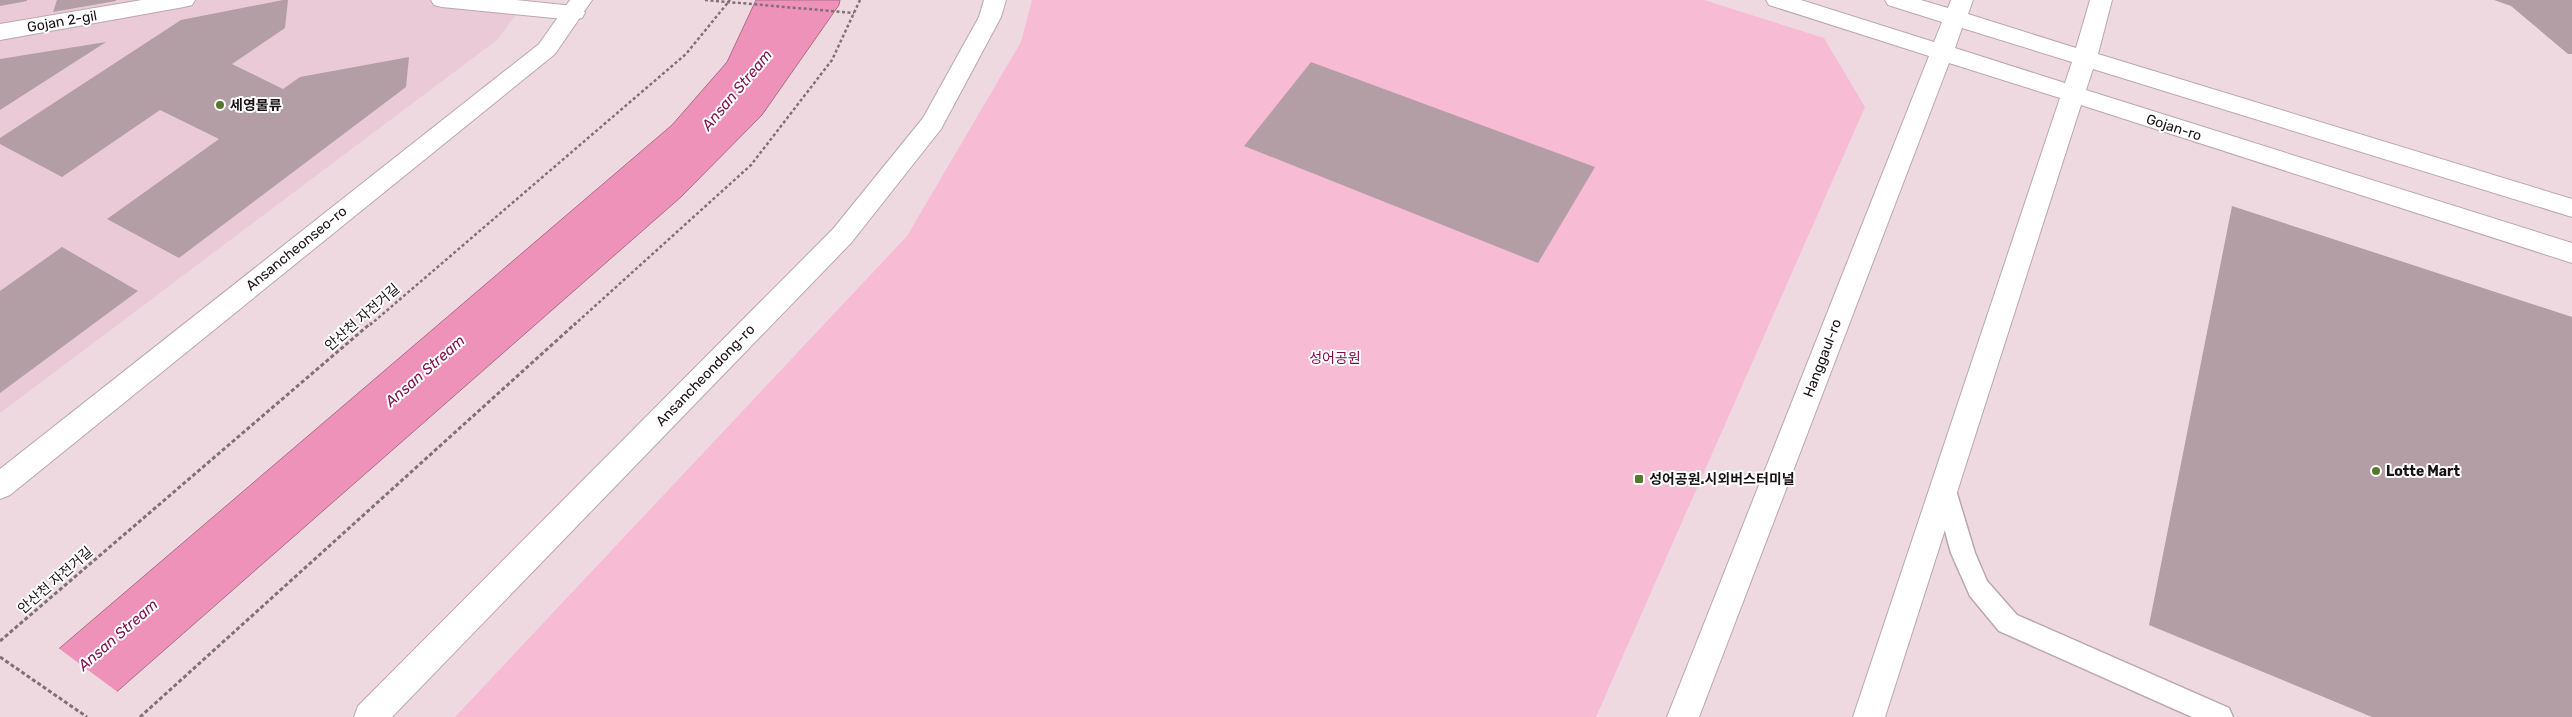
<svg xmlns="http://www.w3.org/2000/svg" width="2572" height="717" font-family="Rubik,'Noto Sans KR',sans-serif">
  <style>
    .built { fill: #e9cad6 }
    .green { fill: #f7bbd3 }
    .water { fill: #ee92ba; stroke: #ae6c88 }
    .pier { fill: #efd9e1 }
    .building { fill: #b39ea6 }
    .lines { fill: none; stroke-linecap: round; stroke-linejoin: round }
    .service-casing { stroke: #bba6ae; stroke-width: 3 }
    .minor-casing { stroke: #bba6ae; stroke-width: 2 }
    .tertiary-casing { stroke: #bba6ae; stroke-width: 2 }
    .path-far1 { stroke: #7f7176; stroke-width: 2.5; stroke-dasharray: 3 2.5; stroke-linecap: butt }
    .path { stroke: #7f7176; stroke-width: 3; stroke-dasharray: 4 2.5; stroke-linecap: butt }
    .service { fill: #fff; fill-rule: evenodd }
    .minor { fill: #fff; fill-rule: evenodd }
    .tertiary { fill: #fff; fill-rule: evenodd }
    .poi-dot { fill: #56772e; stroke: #fff; stroke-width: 2 }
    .labels { text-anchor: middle; stroke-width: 4; stroke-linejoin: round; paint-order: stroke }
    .street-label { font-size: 14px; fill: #1a1215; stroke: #fff }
    .poi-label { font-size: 14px; font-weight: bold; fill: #1a1215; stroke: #fff; text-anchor: start }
    .park-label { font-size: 14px; fill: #7a0b4b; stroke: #fff }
    .water-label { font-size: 15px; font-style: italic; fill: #801450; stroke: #fff }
  </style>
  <rect width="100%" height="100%" fill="#efd9e1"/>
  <path class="built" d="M 0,0 L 527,0 L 497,40 L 0,413 Z"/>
  <path class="green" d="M 1032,0 L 1704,0 L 1824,38 L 1865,107 L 1596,717 L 455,717 L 907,236 L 1021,42 Z"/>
  <path class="water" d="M 756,0 L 840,0 L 839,5 L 762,115 L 681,197 L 88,717 L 0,717 L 0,699 L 672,125 L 727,62 Z"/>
  <path class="pier" d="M 57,647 L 119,693 L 92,717 L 0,717 L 0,695 Z"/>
  <path class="building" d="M 0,0 L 27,0 L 27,1 L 0,6 Z
    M 57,0 L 116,0 L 116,1 L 53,12 Z
    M 283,0 L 288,0 L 285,28 L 232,64 L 283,89 L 300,77 L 409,57 L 406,87 L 179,258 L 107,219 L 219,139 L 160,110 L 62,177 L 0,144 L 0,138 L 181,20 Z
    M 2494,0 L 2572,0 L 2572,54 L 2568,54 L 2511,6 Z
    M 106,42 L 0,110 L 0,59 Z
    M 1311,62 L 1595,167 L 1538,263 L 1244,146 Z
    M 2232,206 L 2572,317 L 2572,717 L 2372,717 L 2149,625 Z
    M 62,247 L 138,291 L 0,393 L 0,291 Z"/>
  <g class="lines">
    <g class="service-casing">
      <path id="service" d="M 1944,477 L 1952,480 L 1955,487 L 1975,553 L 1987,581 L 2017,615 L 2229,708 L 2233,717 L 2192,717 L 1999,631 L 1970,596 L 1951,553 L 1933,487 L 1936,480 Z"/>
    </g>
    <g class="minor-casing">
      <path id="minor" d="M 142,0 L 195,0 L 192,5 L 184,7 L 0,40 L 0,24 Z
        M 431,0 L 516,0 L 574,6 L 582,8 L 585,13 L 582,18 L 574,20 L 442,7 L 434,5 Z"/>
    </g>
    <g class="tertiary-casing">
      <path id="tertiary" d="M 570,0 L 592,0 L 555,54 L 10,495 L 0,499 L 0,469 L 539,44 Z
        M 984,0 L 1006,0 L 1001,17 L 941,129 L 851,243 L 392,717 L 354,717 L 358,706 L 833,229 L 923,118 L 979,17 Z
        M 1766,0 L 1801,0 L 1934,42 L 1942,22 L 1888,5 L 1885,0 L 1921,0 L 1948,8 L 1951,0 L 1973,0 L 1968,14 L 2076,48 L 2090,0 L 2112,0 L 2098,54 L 2572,199 L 2572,217 L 2093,69 L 2086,90 L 2572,243 L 2572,263 L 2081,105 L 1885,717 L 1853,717 L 2060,98 L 1949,63 L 1699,717 L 1667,717 L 1929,56 L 1769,5 ZM 1962,28 L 2072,62 L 2065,83 L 1955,48 Z"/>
    </g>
    <path class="path-far1" d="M 705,0 L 854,13
      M 370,325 L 686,54 L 730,0
      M 574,325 L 751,165 L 832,60 L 860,0"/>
    <path class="path" d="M 0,641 L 371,323
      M 0,657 L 87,717
      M 140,717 L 576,323"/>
    <use href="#service" class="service"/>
    <use href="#minor" class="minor"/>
    <use href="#tertiary" class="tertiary"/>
  </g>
  <g class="poi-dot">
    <circle cx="220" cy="105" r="5"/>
    <circle cx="2376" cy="471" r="5"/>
    <rect x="1634" y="474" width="10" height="10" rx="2.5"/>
  </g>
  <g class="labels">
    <g class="street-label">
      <text transform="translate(62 21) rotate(-10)" y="5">Gojan 2-gil</text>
      <text transform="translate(2174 127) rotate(18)" y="5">Gojan-ro</text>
      <text transform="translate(296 248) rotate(-39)" y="5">Ansancheonseo-ro</text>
      <text transform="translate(362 317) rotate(-41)" y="5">안산천 자전거길</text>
      <text transform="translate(1822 358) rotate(-69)" y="5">Hanggaul-ro</text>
      <text transform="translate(705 375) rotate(-46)" y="5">Ansancheondong-ro</text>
      <text transform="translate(55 580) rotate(-41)" y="5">안산천 자전거길</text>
    </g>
    <g class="poi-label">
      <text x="230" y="110">세영물류</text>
      <text x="2386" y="476">Lotte Mart</text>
      <text x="1649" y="484">성어공원.시외버스터미널</text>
    </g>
    <g class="park-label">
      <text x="1335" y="363">성어공원</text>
    </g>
    <g class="water-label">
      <text transform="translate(737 90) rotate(-50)" y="5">Ansan Stream</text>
      <text transform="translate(425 371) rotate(-41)" y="5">Ansan Stream</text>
      <text transform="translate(118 635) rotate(-41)" y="5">Ansan Stream</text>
    </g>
  </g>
</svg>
